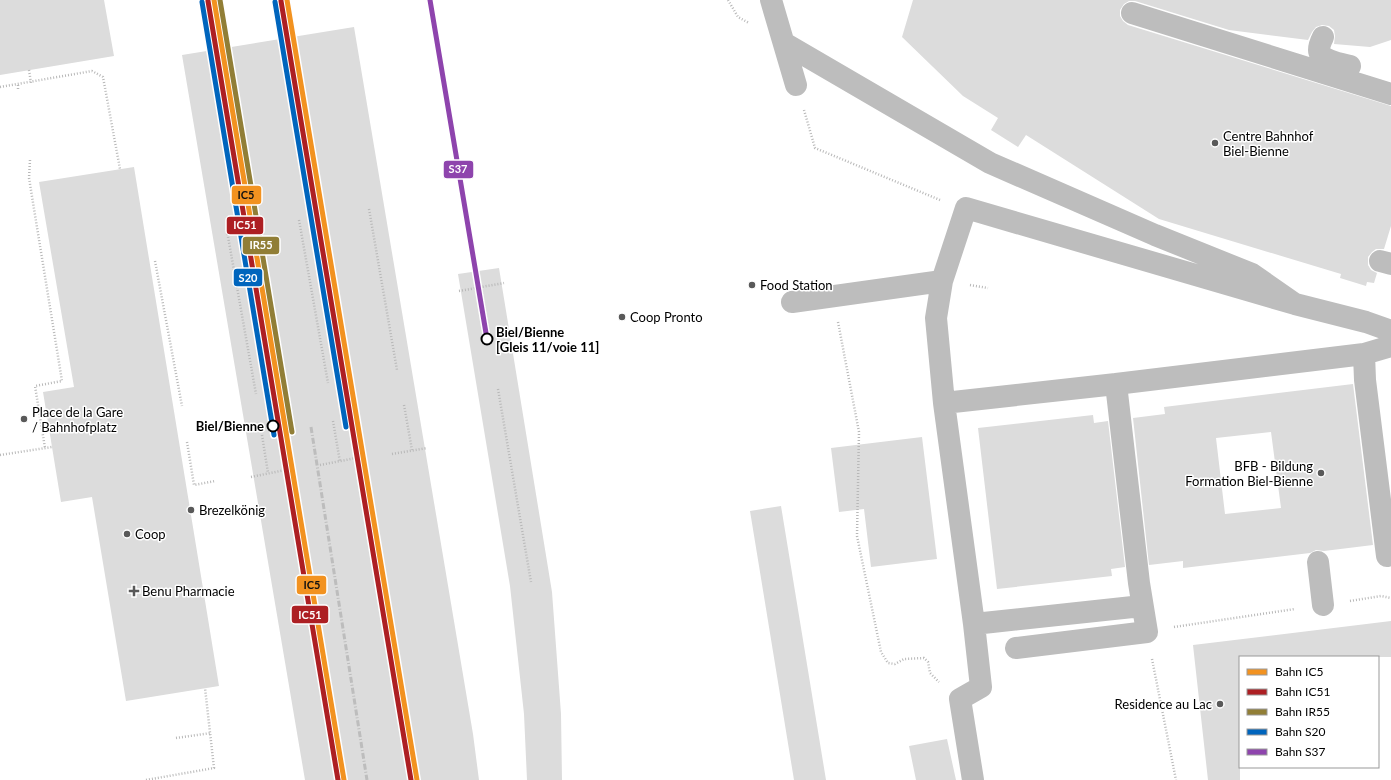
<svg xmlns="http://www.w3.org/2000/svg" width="1391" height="780" font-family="Lato,sans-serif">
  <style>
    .building { fill: #dcdcdc; fill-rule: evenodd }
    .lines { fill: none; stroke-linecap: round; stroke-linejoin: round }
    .path { stroke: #b8b8b8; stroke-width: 2.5; stroke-dasharray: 1 2; stroke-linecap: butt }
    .minor { stroke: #bdbdbd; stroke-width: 22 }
    .rail { stroke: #bdbdbd; stroke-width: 3; stroke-dasharray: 6 2 1 2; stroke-linecap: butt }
    .rail-1-casing { stroke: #fff; stroke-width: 8 }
    .rail-2-casing { stroke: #fff; stroke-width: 8 }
    .rail-3-casing { stroke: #fff; stroke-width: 8 }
    .rail-4-casing { stroke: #fff; stroke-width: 8 }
    .rail-5-casing { stroke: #fff; stroke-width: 8 }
    .rail-1 { stroke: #f29220; stroke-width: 5 }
    .rail-2 { stroke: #ad1f23; stroke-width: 5 }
    .rail-3 { stroke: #917e36; stroke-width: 5 }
    .rail-4 { stroke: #0065bd; stroke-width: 5 }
    .rail-5 { stroke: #8e44ad; stroke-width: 5 }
    .poi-dot { fill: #595959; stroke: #fff; stroke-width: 1.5 }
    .stop-dot { fill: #fff; stroke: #000; stroke-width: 2 }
    .labels { text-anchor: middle; stroke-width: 3; stroke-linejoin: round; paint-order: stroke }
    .poi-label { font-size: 13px; fill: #000; stroke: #fff; text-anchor: start }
    .stop-label { font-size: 13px; font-weight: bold; fill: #000; stroke: #fff; text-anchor: start }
    .line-badge { stroke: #fff; stroke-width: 1.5 }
    .badge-label { font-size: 11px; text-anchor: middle; font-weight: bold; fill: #fff }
    .pale-badge-label { font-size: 11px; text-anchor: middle; font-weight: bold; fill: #111 }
  </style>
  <rect width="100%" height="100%" fill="#fff"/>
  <path class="building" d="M 0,0 L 104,0 L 114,56 L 0,75 Z
    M 913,0 L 1391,0 L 1391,40 L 1370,47 L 1334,44 L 1335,36 L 1334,30 L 1329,26 L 1322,25 L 1316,27 L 1312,32 L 1308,40 L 1229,30 L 1135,1 L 1129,1 L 1124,4 L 1120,10 L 1120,16 L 1123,21 L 1128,25 L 1391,106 L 1391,226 L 1384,249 L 1376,249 L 1372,252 L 1368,257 L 1368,265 L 1371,270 L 1377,273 L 1374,283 L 1367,282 L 1366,286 L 1340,278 L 1341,274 L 1159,219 L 1026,135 L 1018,147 L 991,130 L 998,118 L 963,96 L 902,37 Z
    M 354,27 L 473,734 L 479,780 L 305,780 L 182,55 Z
    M 134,167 L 219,686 L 126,701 L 92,497 L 61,502 L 43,392 L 74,387 L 39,182 Z
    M 499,268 L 552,592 L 561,714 L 562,780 L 527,780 L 524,714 L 510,586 L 458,274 Z
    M 1353,384 L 1373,545 L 1324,551 L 1316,550 L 1310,553 L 1183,568 L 1183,561 L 1149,565 L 1133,418 L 1165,414 L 1164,407 ZM 1271,432 L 1281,508 L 1225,514 L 1216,438 Z
    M 1093,415 L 1094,423 L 1108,421 L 1125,567 L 1111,569 L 1112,576 L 997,589 L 978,428 Z
    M 922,437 L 937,559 L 871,567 L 864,509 L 839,512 L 831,448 Z
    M 781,506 L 826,780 L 794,780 L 750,511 Z
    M 1391,621 L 1391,657 L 1240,657 L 1240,780 L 1208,780 L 1193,645 Z
    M 947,739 L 956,780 L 916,780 L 909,746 Z"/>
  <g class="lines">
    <path class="path" d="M 728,0 L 738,17 L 749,23
      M 29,70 L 31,83
      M 18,85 L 18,90
      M 0,87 L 92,71 L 103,77 L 120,169
      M 804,110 L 815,148 L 940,200
      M 30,160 L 29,178 L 62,381 L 35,386 L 45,448
      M 369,209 L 397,370
      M 299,220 L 328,383
      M 227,231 L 256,394
      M 155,261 L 182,406
      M 970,285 L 988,288
      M 481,287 L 488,329
      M 459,291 L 504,283
      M 838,322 L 859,432 L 857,536 L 881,652 L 888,663 L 895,664 L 904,659 L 924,658 L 928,662 L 930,673 L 939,682
      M 498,389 L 531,582
      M 404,405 L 412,450
      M 333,421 L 340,462
      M 262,435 L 268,473
      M 187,442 L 194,485 L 215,481
      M 392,454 L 427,448
      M 0,455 L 52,447
      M 320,465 L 356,458
      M 251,477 L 285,470
      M 1350,601 L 1381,596 L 1391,598
      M 1174,627 L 1295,609
      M 1152,659 L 1176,780
      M 176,738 L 211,733
      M 146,780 L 214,768 L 205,688"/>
    <path class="minor" d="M 771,0 L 796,85
      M 1132,13 L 1391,94
      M 1323,37 C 1321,41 1319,46 1319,50 C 1319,60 1342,64 1350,66
      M 784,43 L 990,163 L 1155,235 L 1252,274 L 1295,304 L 1366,322 L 1391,331
      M 1380,261 L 1391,264
      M 792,302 L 942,281
      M 1295,304 L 966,208 L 942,281 L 936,318 L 944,403 L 1116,384 L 1364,354 L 1391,346
      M 1364,354 L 1365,380 L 1387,556
      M 944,403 L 974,624 L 981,687 L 960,699 L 973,780
      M 1318,562 L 1323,605
      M 974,624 L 1142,606
      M 1016,648 L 1147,632 L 1139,583 L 1116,384"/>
    <path class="rail" d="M 311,427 L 367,780"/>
    <g class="rail-1-casing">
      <path id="rail-1" d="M 214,0 L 344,780
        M 287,0 L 417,780"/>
    </g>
    <g class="rail-2-casing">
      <path id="rail-2" d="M 208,1 L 338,780
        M 281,1 L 411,780"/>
    </g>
    <g class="rail-3-casing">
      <path id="rail-3" d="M 220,0 L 292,432"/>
    </g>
    <g class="rail-4-casing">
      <path id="rail-4" d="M 202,2 L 274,435
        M 275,2 L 346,427"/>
    </g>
    <g class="rail-5-casing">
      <path id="rail-5" d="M 430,0 L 487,339"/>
    </g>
    <use href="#rail-1" class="rail-1"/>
    <use href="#rail-2" class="rail-2"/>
    <use href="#rail-3" class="rail-3"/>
    <use href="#rail-4" class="rail-4"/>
    <use href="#rail-5" class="rail-5"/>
  </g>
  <g class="poi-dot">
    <circle cx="1215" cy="143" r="4"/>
    <circle cx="752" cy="285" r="4"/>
    <circle cx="622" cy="317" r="4"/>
    <circle cx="24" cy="419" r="4"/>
    <circle cx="1321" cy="473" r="4"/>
    <circle cx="191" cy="510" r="4"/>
    <circle cx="127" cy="534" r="4"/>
    <path d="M132 585h4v4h4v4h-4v4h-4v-4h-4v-4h4z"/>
    <circle cx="1220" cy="704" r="4"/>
  </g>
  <g class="stop-dot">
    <circle cx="487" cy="339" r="5.5"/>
    <circle cx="273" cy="426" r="5.5"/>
  </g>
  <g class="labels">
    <g class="poi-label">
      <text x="1223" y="141">Centre Bahnhof<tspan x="1223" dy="15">Biel-Bienne</tspan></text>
      <text x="760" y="290">Food Station</text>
      <text x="630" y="322">Coop Pronto</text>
      <text x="32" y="417">Place de la Gare<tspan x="32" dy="15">/ Bahnhofplatz</tspan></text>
      <text x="1313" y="471" text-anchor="end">BFB - Bildung<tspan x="1313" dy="15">Formation Biel-Bienne</tspan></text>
      <text x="199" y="515">Brezelkönig</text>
      <text x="135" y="539">Coop</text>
      <text x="142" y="596">Benu Pharmacie</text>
      <text x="1212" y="709" text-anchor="end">Residence au Lac</text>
    </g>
    <g class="stop-label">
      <text x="496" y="337">Biel/Bienne<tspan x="496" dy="15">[Gleis 11/voie 11]</tspan></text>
      <text x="264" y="431" text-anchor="end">Biel/Bienne</text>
    </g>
  </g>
  <g class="line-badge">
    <rect x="443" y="160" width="31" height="19" rx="4" fill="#8e44ad"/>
    <rect x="231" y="185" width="31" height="20" rx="4" fill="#f29220"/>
    <rect x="226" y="216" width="38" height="19" rx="4" fill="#ad1f23"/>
    <rect x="242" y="236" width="38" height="19" rx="4" fill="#917e36"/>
    <rect x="233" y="268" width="30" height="19" rx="4" fill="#0065bd"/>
    <rect x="296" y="575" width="31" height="20" rx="4" fill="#f29220"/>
    <rect x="291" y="605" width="38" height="19" rx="4" fill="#ad1f23"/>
  </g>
  <g class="badge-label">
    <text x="458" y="173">S37</text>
    <text x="245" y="229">IC51</text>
    <text x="261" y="249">IR55</text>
    <text x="248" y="282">S20</text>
    <text x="310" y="619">IC51</text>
  </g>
  <g class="pale-badge-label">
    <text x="246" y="199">IC5</text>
    <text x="312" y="589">IC5</text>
  </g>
  <rect x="1239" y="656" width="140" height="112" fill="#ffffff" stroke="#999999"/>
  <rect x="1247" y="669" width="20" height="6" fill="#f29220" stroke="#999999"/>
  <text x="1275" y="676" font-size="12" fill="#000000">Bahn IC5</text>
  <rect x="1247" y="689" width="20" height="6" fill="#ad1f23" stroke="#999999"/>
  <text x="1275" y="696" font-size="12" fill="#000000">Bahn IC51</text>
  <rect x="1247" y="709" width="20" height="6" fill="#917e36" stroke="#999999"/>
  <text x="1275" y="716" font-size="12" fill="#000000">Bahn IR55</text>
  <rect x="1247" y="729" width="20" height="6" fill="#0065bd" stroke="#999999"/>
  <text x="1275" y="736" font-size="12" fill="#000000">Bahn S20</text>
  <rect x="1247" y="749" width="20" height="6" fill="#8e44ad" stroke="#999999"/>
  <text x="1275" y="756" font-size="12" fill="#000000">Bahn S37</text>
</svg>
